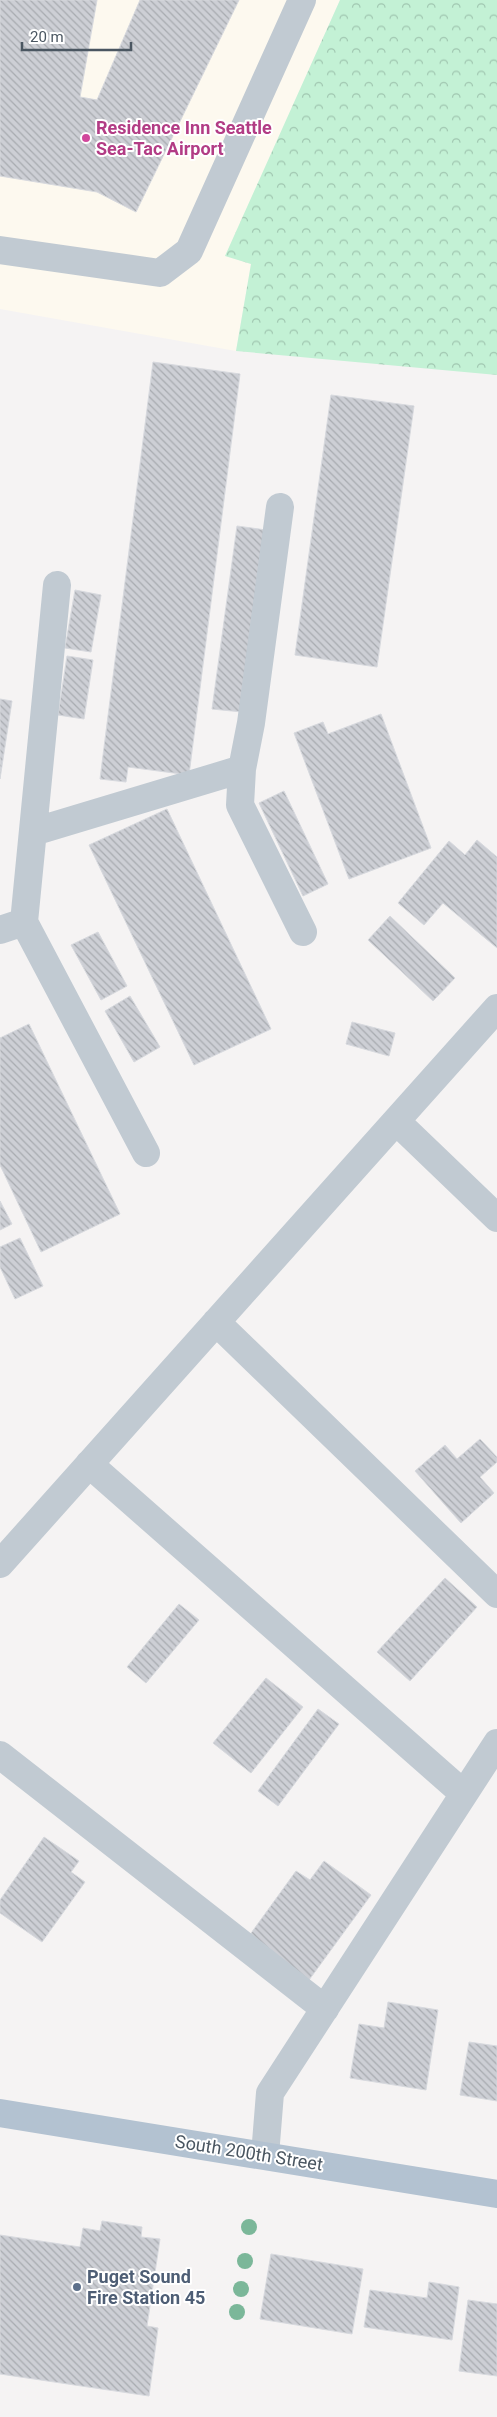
<svg xmlns="http://www.w3.org/2000/svg" width="497" height="2417" font-family="Roboto,sans-serif">
  <style>
    .commercial { fill: #fdf9ef }
    .park { fill: url(#park-crowns) }
    .building { fill: url(#building-back-hatch); stroke: #d7d9de }
    .lines { fill: none; stroke-linecap: round; stroke-linejoin: round }
    .minor { stroke: #c1cad2; stroke-width: 28 }
    .major { stroke: #b3c2d1; stroke-width: 28 }
    .tree { fill: #7bb799 }
    .hotel-dot { fill: #d1479c; stroke: #fff; stroke-width: 2 }
    .service-dot { fill: #5c6f8a; stroke: #fff; stroke-width: 2 }
    .labels { text-anchor: middle; stroke-width: 4; stroke-linejoin: round; paint-order: stroke }
    .hotel-label { font-size: 18px; font-weight: bold; fill: #b23c85; stroke: #fff; text-anchor: start }
    .street-label { font-size: 18px; fill: #4a5661; stroke: #fff }
    .service-label { font-size: 18px; font-weight: bold; fill: #4e5e75; stroke: #fff; text-anchor: start }
  </style>
  <defs>
    <pattern id="park-crowns" width="20" height="18" patternUnits="userSpaceOnUse" patternTransform="scale(1.25)"><rect width="20" height="18" fill="#c3f1d5"/><path d="M2 6a3 3 0 1 1 6 0M12 15a3 3 0 1 1 6 0" fill="none" stroke="#a0c6b0"/></pattern>
    <pattern id="building-back-hatch" width="6" height="6" patternUnits="userSpaceOnUse" patternTransform="scale(1.25)"><rect width="6" height="6" fill="#cdcfd5"/><path d="M-1 5l2 2M0 0l6 6M5-1l2 2" fill="none" stroke="#a8abb0"/></pattern>
  </defs>
  <rect width="100%" height="100%" fill="#f5f3f3"/>
  <path class="commercial" d="M 0,0 L 340,0 L 226,256 L 251,264 L 236,351 L 0,309 Z"/>
  <path class="park" d="M 340,0 L 497,0 L 497,375 L 236,351 L 251,264 L 225,256 Z"/>
  <path class="building" d="M 0,0 L 97,0 L 80,97 L 97,100 L 140,0 L 239,0 L 136,212 L 97,192 L 0,176 Z
    M 153,362 L 240,374 L 189,775 L 128,767 L 126,782 L 100,779 Z
    M 331,395 L 414,406 L 377,667 L 295,655 Z
    M 237,526 L 266,530 L 242,712 L 212,709 Z
    M 75,590 L 101,595 L 91,652 L 65,648 Z
    M 67,656 L 93,660 L 84,719 L 58,715 Z
    M 0,699 L 12,701 L 0,779 Z
    M 381,714 L 431,848 L 349,879 L 294,733 L 323,722 L 328,734 Z
    M 284,791 L 328,884 L 303,896 L 259,803 Z
    M 167,809 L 271,1029 L 194,1065 L 89,845 Z
    M 477,840 L 497,857 L 497,948 L 443,903 L 424,925 L 398,903 L 449,841 L 465,855 Z
    M 390,916 L 455,978 L 433,1001 L 368,940 Z
    M 98,932 L 127,986 L 101,1000 L 71,945 Z
    M 130,996 L 160,1047 L 134,1062 L 105,1011 Z
    M 352,1022 L 395,1033 L 389,1056 L 346,1044 Z
    M 29,1024 L 120,1214 L 41,1252 L 0,1165 L 0,1038 Z
    M 0,1201 L 12,1224 L 0,1230 Z
    M 20,1238 L 43,1286 L 15,1299 L 0,1267 L 0,1247 Z
    M 480,1439 L 497,1457 L 497,1462 L 480,1477 L 494,1493 L 461,1523 L 415,1471 L 445,1445 L 457,1459 Z
    M 445,1578 L 477,1607 L 410,1681 L 377,1652 Z
    M 179,1604 L 199,1620 L 146,1683 L 127,1667 Z
    M 266,1678 L 303,1707 L 251,1773 L 213,1743 Z
    M 318,1709 L 339,1724 L 278,1806 L 258,1791 Z
    M 44,1837 L 79,1861 L 71,1872 L 85,1882 L 42,1942 L 0,1913 L 0,1900 Z
    M 324,1861 L 371,1895 L 309,1980 L 249,1936 L 296,1871 L 310,1880 Z
    M 388,2002 L 438,2010 L 426,2090 L 350,2078 L 359,2024 L 384,2028 Z
    M 469,2042 L 497,2046 L 497,2101 L 460,2095 Z
    M 102,2221 L 142,2227 L 141,2237 L 160,2239 L 147,2326 L 158,2328 L 149,2396 L 0,2374 L 0,2235 L 80,2247 L 83,2228 L 100,2231 Z
    M 271,2254 L 363,2269 L 352,2334 L 260,2319 Z
    M 429,2282 L 459,2287 L 452,2340 L 364,2327 L 370,2290 L 427,2298 Z
    M 468,2300 L 497,2304 L 497,2376 L 459,2371 Z"/>
  <g class="lines">
    <path class="minor" d="M 0,250 L 160,273 L 189,251 L 302,0
      M 280,507 L 251,723 L 242,769 L 240,805 L 303,932
      M 33,832 L 242,769
      M 24,922 L 57,585
      M 0,930 L 24,922 L 146,1153
      M 396,1121 L 497,1218
      M 216,1322 L 497,1594
      M 89,1464 L 464,1794
      M 0,1564 L 497,1008
      M 0,1755 L 325,2009
      M 265,2155 L 270,2093 L 497,1743"/>
    <path class="major" d="M 0,2113 L 497,2194"/>
  </g>
  <g class="tree">
    <circle cx="249" cy="2227" r="8"/>
    <circle cx="245" cy="2261" r="8"/>
    <circle cx="241" cy="2289" r="8"/>
    <circle cx="237" cy="2312" r="8"/>
  </g>
  <circle class="hotel-dot" cx="86" cy="138" r="5"/>
  <circle class="service-dot" cx="77" cy="2287" r="5"/>
  <g class="labels">
    <g class="hotel-label">
      <text x="96" y="134">Residence Inn Seattle<tspan x="96" dy="21">Sea-Tac Airport</tspan></text>
    </g>
    <g class="street-label">
      <text transform="translate(249 2153) rotate(9)" y="6">South 200th Street</text>
    </g>
    <g class="service-label">
      <text x="87" y="2283">Puget Sound<tspan x="87" dy="21">Fire Station 45</tspan></text>
    </g>
  </g>
  <path d="M22 42v8h109v-8" fill="none" stroke="#4a5661" stroke-width="2.5"/>
  <text x="30" y="42" font-size="15" fill="#4a5661" stroke="#ffffff" stroke-width="4" paint-order="stroke">20 m</text>
</svg>
